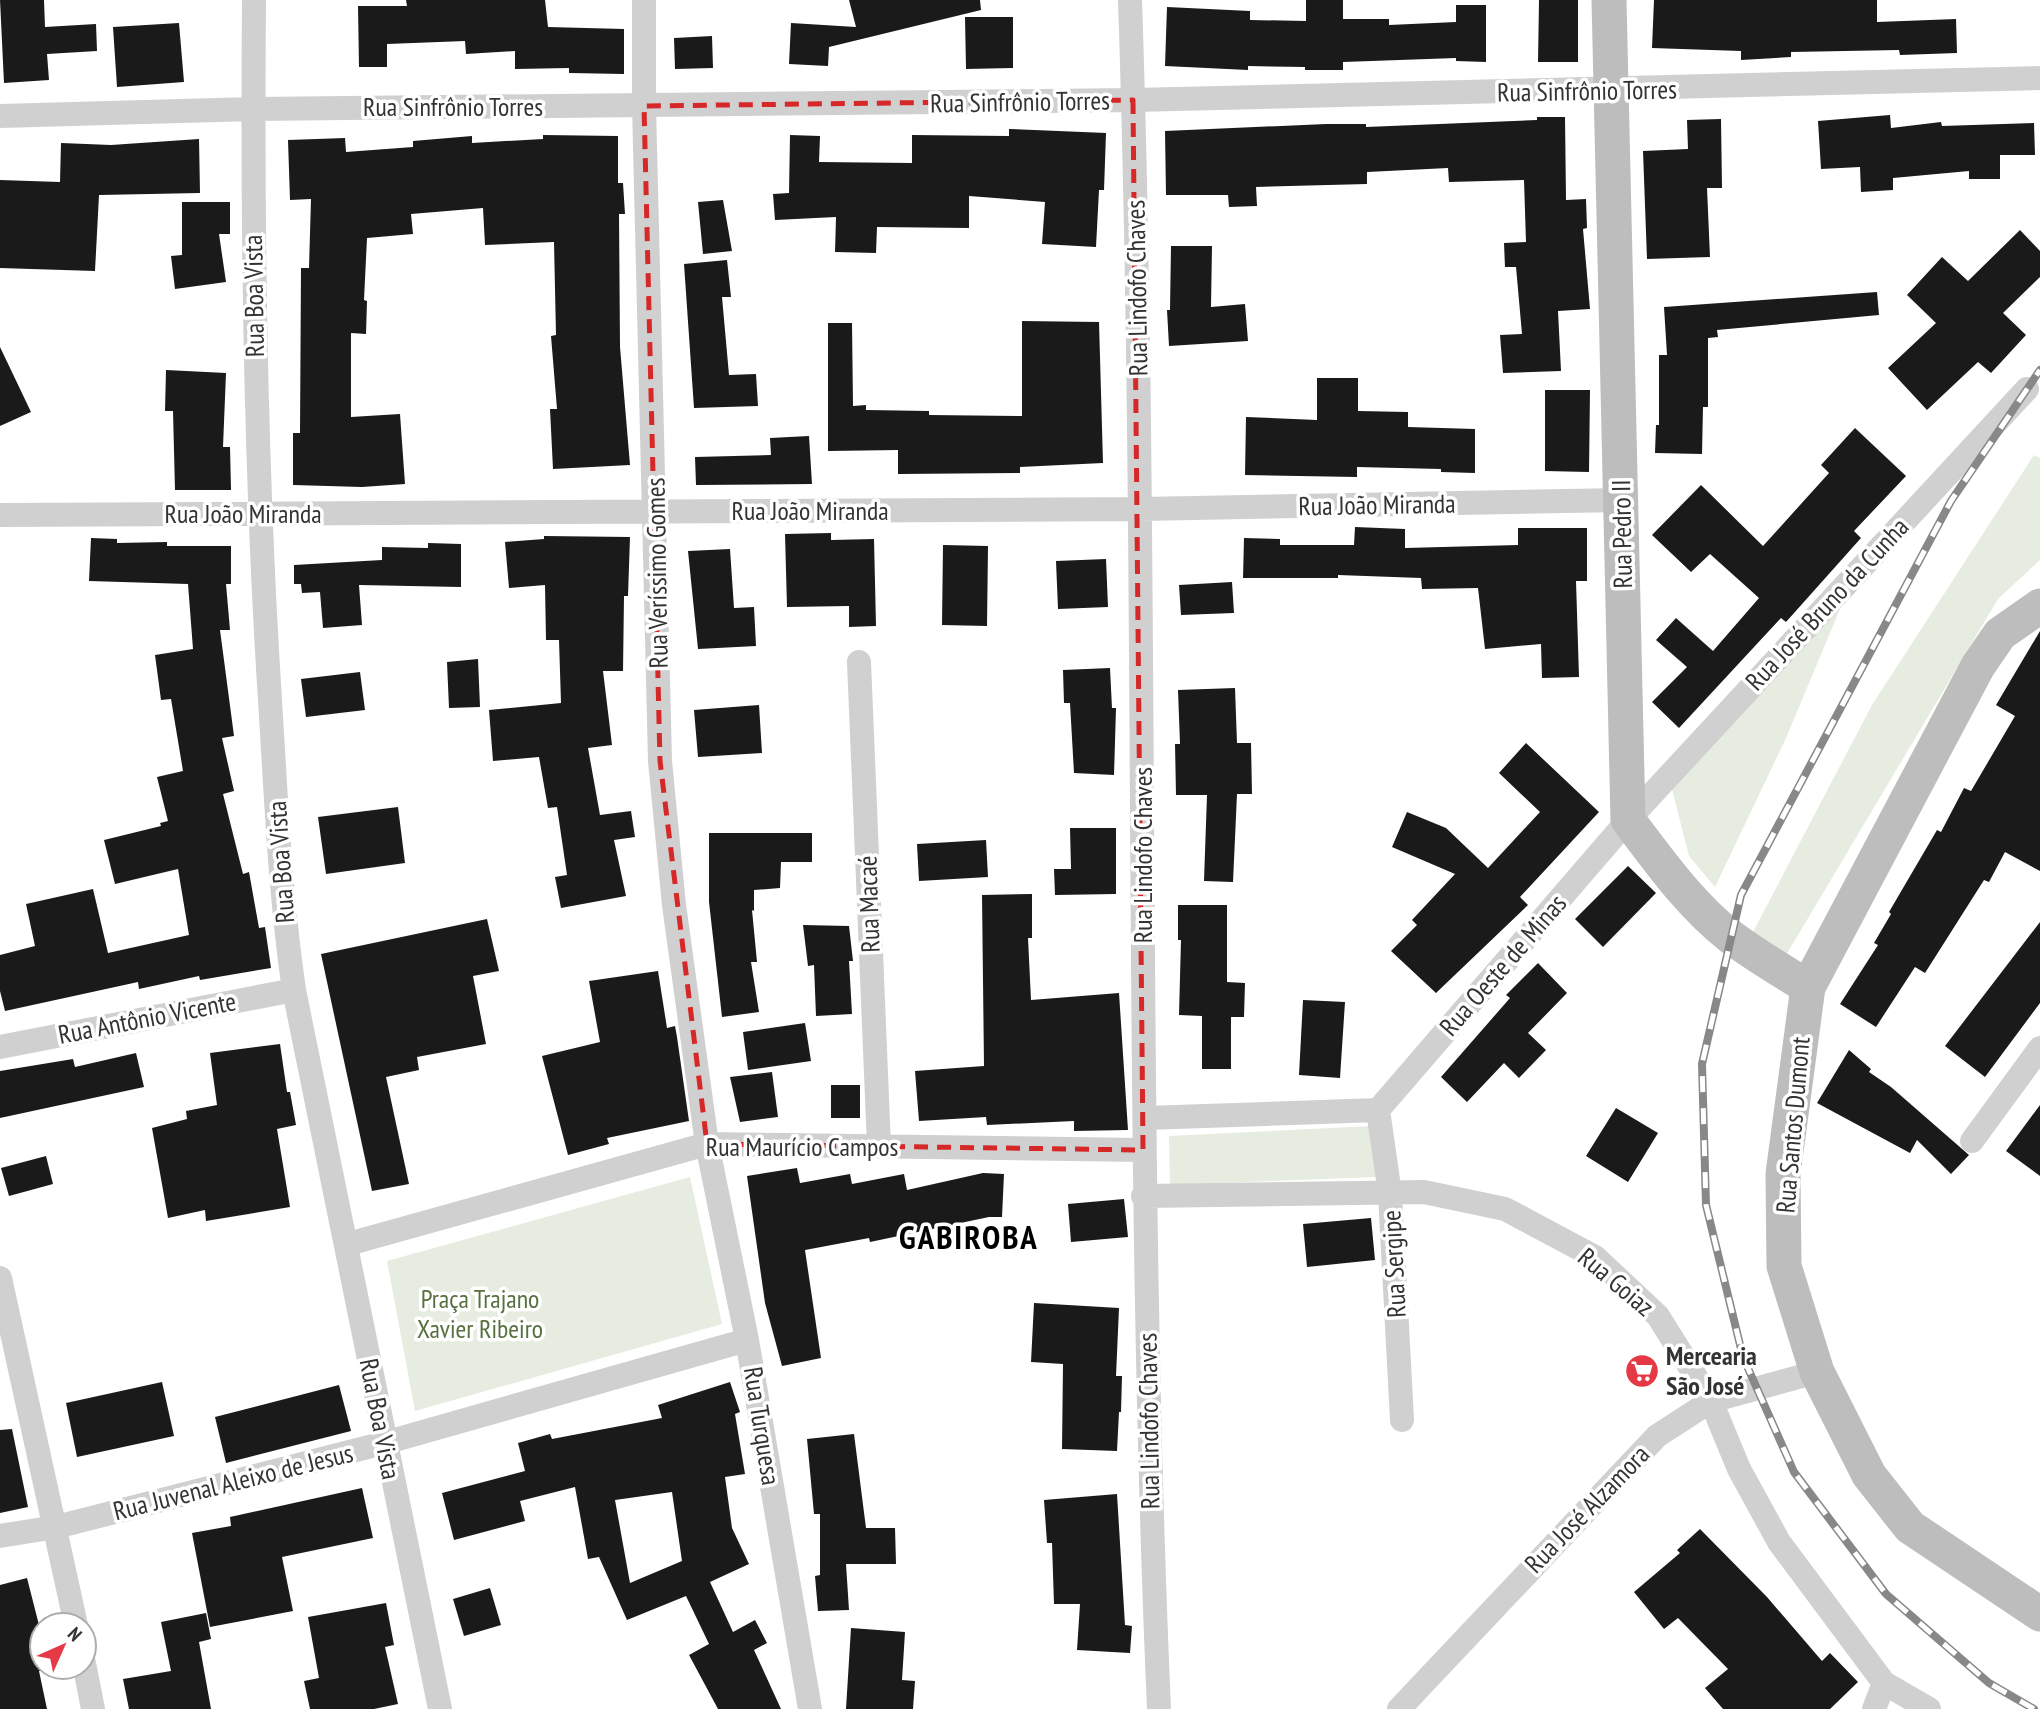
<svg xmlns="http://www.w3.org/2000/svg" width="2040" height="1709" font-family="'PT Sans Narrow',sans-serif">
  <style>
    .green { fill: #e6ecdf }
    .building { fill: #1a1a1a; fill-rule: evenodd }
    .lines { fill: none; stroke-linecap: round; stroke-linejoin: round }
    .street { stroke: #d0d0d0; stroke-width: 24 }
    .secondary { stroke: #bdbdbd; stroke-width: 35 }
    .rail-casing { stroke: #888; stroke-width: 8 }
    .rail { stroke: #fff; stroke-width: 5; stroke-dasharray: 16; stroke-linecap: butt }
    .marked { fill: none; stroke: #d62828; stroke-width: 5; stroke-dasharray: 14 9; stroke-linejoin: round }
    .labels { text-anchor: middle; stroke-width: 7; stroke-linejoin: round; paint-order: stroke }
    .street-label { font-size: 26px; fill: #333; stroke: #fff }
    .park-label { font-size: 26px; fill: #56703f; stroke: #fff }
    .poi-label { font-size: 26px; font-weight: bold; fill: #333; stroke: #fff; text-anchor: start }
    .district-label { font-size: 33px; font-weight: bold; letter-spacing: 2px; fill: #000; stroke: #fff }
  </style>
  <rect width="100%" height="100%" fill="#fff"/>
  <path class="green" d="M 2034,455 L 2040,458 L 2040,560 L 1998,599 L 1779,967 L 1753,932 L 1872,705 Z
    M 1845,597 L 1786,738 L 1715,887 L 1689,856 L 1669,778 Z
    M 1371,1126 L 1376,1177 L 1170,1185 L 1169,1136 Z
    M 690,1177 L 722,1324 L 415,1411 L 387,1261 Z"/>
  <path class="building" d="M 0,0 L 44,0 L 45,27 L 96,24 L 97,51 L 47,54 L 49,80 L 4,83 Z
    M 406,0 L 545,0 L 548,27 L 624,29 L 624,74 L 569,73 L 569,68 L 515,69 L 515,51 L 466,54 L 465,41 L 387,44 L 387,67 L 359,67 L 358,6 L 407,6 Z
    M 849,0 L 980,0 L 981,10 L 829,47 L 828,66 L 789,64 L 791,23 L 856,27 Z
    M 1306,0 L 1343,0 L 1343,19 L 1389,19 L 1389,25 L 1456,22 L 1456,5 L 1486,5 L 1486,62 L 1456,61 L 1456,58 L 1343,62 L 1343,70 L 1305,70 L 1305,67 L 1248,66 L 1248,70 L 1165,66 L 1167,7 L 1250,11 L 1250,20 L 1306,21 Z
    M 1539,0 L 1578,0 L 1578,62 L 1538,62 Z
    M 1654,0 L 1877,0 L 1877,22 L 1956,19 L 1957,53 L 1900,55 L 1899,50 L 1791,52 L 1791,57 L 1741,60 L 1741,51 L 1652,48 Z
    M 965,17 L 1013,17 L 1013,68 L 966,69 Z
    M 179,23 L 184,82 L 117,87 L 113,27 Z
    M 712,36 L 713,68 L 675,69 L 674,38 Z
    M 1890,115 L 1891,128 L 1941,122 L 1942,126 L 2034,123 L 2035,155 L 2000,155 L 2000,179 L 1969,179 L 1969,171 L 1893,178 L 1893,190 L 1861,192 L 1860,167 L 1821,169 L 1818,121 Z
    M 1537,117 L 1565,117 L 1566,200 L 1586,199 L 1587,228 L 1583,229 L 1590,309 L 1558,311 L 1561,371 L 1503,373 L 1500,335 L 1522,334 L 1516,267 L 1505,267 L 1504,243 L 1526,242 L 1524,180 L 1449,182 L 1448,168 L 1367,172 L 1367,184 L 1256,187 L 1257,206 L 1229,207 L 1228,195 L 1166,195 L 1165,131 L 1326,124 L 1366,124 L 1366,127 L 1537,120 Z
    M 1721,119 L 1722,188 L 1707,188 L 1710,257 L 1647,259 L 1643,151 L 1688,149 L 1687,120 Z
    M 1009,129 L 1106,133 L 1104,190 L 1099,190 L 1096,247 L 1042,244 L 1045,202 L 969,196 L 969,228 L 877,227 L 876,253 L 835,252 L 836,217 L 775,220 L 773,194 L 789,193 L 790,135 L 820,136 L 819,162 L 912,163 L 912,135 L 1009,136 Z
    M 543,135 L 618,136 L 618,183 L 623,183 L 625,214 L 619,214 L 620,347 L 630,465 L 553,469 L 550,409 L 557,409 L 551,336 L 556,335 L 554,242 L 485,245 L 483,208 L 411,214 L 413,234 L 367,238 L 364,300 L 367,301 L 366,334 L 351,333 L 351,417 L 400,414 L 405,484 L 362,487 L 293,485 L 293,433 L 300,433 L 301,268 L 309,268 L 311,199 L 290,200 L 288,140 L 345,138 L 346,152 L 413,147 L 413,141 L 472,136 L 472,143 L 543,139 Z
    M 199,139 L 200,193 L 99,195 L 95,271 L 0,268 L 0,180 L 60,182 L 61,143 L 111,145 Z
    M 723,200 L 732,251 L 703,254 L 698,202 Z
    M 182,202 L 230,202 L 230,234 L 219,234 L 226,282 L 175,289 L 171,256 L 182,255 Z
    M 2020,230 L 2040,251 L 2040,277 L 2003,313 L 2026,335 L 1991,373 L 1978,362 L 1927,410 L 1888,368 L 1936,323 L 1907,295 L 1942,257 L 1968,281 Z
    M 1171,246 L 1212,246 L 1211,307 L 1245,304 L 1248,341 L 1169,346 L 1167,310 L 1170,310 Z
    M 727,260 L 731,297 L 722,297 L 729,375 L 756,374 L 758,406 L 694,408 L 684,264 Z
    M 1877,292 L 1879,315 L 1717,330 L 1718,337 L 1708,338 L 1708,407 L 1703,407 L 1702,454 L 1655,453 L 1656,425 L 1659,425 L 1659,355 L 1667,355 L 1664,307 Z
    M 1022,321 L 1099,322 L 1103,463 L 1020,467 L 1020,473 L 898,474 L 898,450 L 828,451 L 828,323 L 852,323 L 853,406 L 866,405 L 866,410 L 929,411 L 929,415 L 1022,416 Z
    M 0,347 L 31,412 L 0,426 Z
    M 166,370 L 226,373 L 223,447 L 230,447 L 231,490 L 175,490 L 173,411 L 165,411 Z
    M 1317,378 L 1358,378 L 1358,411 L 1408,412 L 1408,427 L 1475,429 L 1475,473 L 1441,472 L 1441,469 L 1357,467 L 1357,477 L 1245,475 L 1246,417 L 1317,420 Z
    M 1545,390 L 1590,390 L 1589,472 L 1545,471 Z
    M 1855,428 L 1906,476 L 1854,531 L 1861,538 L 1786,622 L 1781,618 L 1679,728 L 1652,702 L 1687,667 L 1656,640 L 1676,618 L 1713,651 L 1759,598 L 1710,554 L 1691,572 L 1652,535 L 1701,485 L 1763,546 L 1829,473 L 1821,465 Z
    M 809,436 L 812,484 L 696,485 L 695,457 L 771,455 L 770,438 Z
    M 1355,527 L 1405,529 L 1405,548 L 1518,545 L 1518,528 L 1587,528 L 1587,581 L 1576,581 L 1579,677 L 1542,678 L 1541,644 L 1485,649 L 1478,588 L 1422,589 L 1421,578 L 1338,575 L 1338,578 L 1243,578 L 1244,538 L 1280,539 L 1280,545 L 1354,545 Z
    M 831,533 L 831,540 L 874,539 L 876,626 L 849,627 L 849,606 L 787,607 L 785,534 Z
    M 544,536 L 630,537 L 628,596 L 624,596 L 623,671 L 603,671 L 612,745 L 588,748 L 600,815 L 631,811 L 635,837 L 614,840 L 626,896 L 561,908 L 555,877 L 567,875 L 557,807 L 548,808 L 539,757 L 493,761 L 489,710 L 561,703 L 559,640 L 546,640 L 545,585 L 509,588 L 505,542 L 544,539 Z
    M 91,538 L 117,539 L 117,543 L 167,542 L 167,546 L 231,546 L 231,584 L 226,584 L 230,630 L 220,630 L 234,736 L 222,738 L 234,791 L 223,794 L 243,874 L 249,872 L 259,928 L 265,927 L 271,968 L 200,980 L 199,976 L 139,989 L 138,982 L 5,1011 L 0,991 L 0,955 L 35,946 L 26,904 L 93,889 L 108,953 L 189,935 L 178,869 L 115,884 L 104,840 L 161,826 L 160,823 L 168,821 L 157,777 L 183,771 L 171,699 L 161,700 L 155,655 L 193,649 L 188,584 L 89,581 Z
    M 428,543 L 461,544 L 461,587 L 359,585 L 362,625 L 323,628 L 320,592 L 302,593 L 301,584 L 294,584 L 294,565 L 382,560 L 382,547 L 428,548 Z
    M 943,545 L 988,546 L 987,626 L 942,625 Z
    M 730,549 L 734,608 L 754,607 L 756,646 L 698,649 L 688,551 Z
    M 1106,559 L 1108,607 L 1058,609 L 1056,561 Z
    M 1232,582 L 1234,613 L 1181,615 L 1179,585 Z
    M 2040,631 L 2040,871 L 2005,852 L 1989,882 L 1984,880 L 1925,973 L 1915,967 L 1876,1027 L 1840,1004 L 1878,945 L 1874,943 L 1891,914 L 1889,912 L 1937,830 L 1941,832 L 1964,788 L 1971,791 L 2015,716 L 1996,705 Z
    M 478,659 L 480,707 L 449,708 L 447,662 Z
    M 1110,668 L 1112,708 L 1116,708 L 1114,775 L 1074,773 L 1070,703 L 1064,703 L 1063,670 Z
    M 360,672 L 365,710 L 306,717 L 301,679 Z
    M 1235,688 L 1237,743 L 1251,743 L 1252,794 L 1237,794 L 1233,882 L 1204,881 L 1207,795 L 1176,795 L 1175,744 L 1180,744 L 1178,690 Z
    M 759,705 L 762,753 L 698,757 L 694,710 Z
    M 1526,743 L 1599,812 L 1520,897 L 1528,905 L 1436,993 L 1391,951 L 1417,925 L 1412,920 L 1455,874 L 1392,847 L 1407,812 L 1446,828 L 1488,868 L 1540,812 L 1499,773 Z
    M 398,807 L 405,863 L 326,874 L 318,817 Z
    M 1070,828 L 1116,828 L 1116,894 L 1055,895 L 1054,869 L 1071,869 Z
    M 709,833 L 812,833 L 812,862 L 781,862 L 780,888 L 754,890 L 754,911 L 752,910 L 757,962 L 751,962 L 759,1012 L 722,1017 L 709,902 Z
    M 986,840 L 988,877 L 919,881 L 917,844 Z
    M 1628,866 L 1656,893 L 1603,947 L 1575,919 Z
    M 1032,894 L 1032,938 L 1028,938 L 1031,1000 L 1119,993 L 1128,1130 L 1074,1131 L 1074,1121 L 987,1125 L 986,1117 L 919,1121 L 915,1071 L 984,1066 L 982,895 Z
    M 1178,905 L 1227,905 L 1227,982 L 1245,983 L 1244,1017 L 1231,1017 L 1231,1069 L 1202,1069 L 1202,1016 L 1179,1015 L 1181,940 L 1178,940 Z
    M 487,919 L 499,971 L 473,976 L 486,1044 L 417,1057 L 419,1070 L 386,1077 L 409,1184 L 372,1191 L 321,954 Z
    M 2040,922 L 2040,1003 L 1985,1077 L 1945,1046 Z
    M 803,925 L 849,926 L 853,961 L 849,961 L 852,1014 L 816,1016 L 814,965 L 808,966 Z
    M 1538,963 L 1567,993 L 1528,1033 L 1546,1050 L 1519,1078 L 1504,1063 L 1467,1102 L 1441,1077 L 1510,998 L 1506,995 Z
    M 658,971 L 667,1028 L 675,1026 L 677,1037 L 689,1121 L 607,1138 L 609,1144 L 568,1155 L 542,1056 L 600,1042 L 589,981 Z
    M 1303,1000 L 1345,1002 L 1340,1078 L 1299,1075 Z
    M 805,1023 L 811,1061 L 748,1070 L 743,1032 Z
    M 280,1044 L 287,1092 L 290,1092 L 296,1125 L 277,1129 L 290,1207 L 206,1221 L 205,1210 L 168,1218 L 152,1128 L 187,1119 L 186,1111 L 217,1105 L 210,1053 Z
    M 1849,1050 L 1871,1069 L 1869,1072 L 1891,1087 L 1969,1155 L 1951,1174 L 1917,1140 L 1910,1153 L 1817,1103 Z
    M 136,1053 L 144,1087 L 0,1118 L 0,1071 L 73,1059 L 75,1067 Z
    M 772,1072 L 778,1117 L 740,1122 L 730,1077 Z
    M 831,1085 L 860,1085 L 860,1118 L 831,1118 Z
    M 2040,1105 L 2040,1176 L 2006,1151 Z
    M 1616,1108 L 1658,1133 L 1628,1182 L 1586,1156 Z
    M 46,1156 L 53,1184 L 9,1196 L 1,1168 Z
    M 797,1168 L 800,1183 L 850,1174 L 852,1184 L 904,1174 L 907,1190 L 983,1173 L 1004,1174 L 1002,1217 L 989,1217 L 870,1242 L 869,1238 L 805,1250 L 821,1358 L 782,1366 L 765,1303 L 747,1176 Z
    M 1124,1199 L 1128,1237 L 1071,1242 L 1068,1204 Z
    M 1371,1218 L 1375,1260 L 1307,1267 L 1303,1224 Z
    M 1034,1303 L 1119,1308 L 1116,1376 L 1122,1376 L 1121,1412 L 1119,1412 L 1117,1451 L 1062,1449 L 1063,1364 L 1031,1362 Z
    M 162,1382 L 174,1436 L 77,1457 L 66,1403 Z
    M 730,1382 L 740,1412 L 735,1414 L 745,1474 L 725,1477 L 732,1528 L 749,1564 L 710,1582 L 733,1632 L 755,1620 L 767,1643 L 754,1650 L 781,1709 L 718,1709 L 689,1655 L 709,1644 L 686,1596 L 627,1620 L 599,1557 L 588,1559 L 575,1487 L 520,1501 L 525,1521 L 454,1540 L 442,1493 L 525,1471 L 518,1443 L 550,1434 L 552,1439 L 662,1418 L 658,1405 ZM 672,1492 L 682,1561 L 630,1583 L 615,1500 Z
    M 339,1385 L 351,1431 L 226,1463 L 215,1417 Z
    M 12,1429 L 28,1507 L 0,1513 L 0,1430 Z
    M 854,1434 L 866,1528 L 895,1528 L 896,1564 L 846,1564 L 849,1610 L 818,1611 L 815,1576 L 820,1575 L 820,1514 L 814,1514 L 807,1439 Z
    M 362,1488 L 373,1538 L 282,1557 L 293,1611 L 210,1627 L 192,1533 L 231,1526 L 230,1517 Z
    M 1117,1494 L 1125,1625 L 1132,1626 L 1130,1653 L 1077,1650 L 1080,1604 L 1054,1604 L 1052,1543 L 1047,1543 L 1044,1500 Z
    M 1700,1529 L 1767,1597 L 1822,1661 L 1830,1653 L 1858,1682 L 1830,1709 L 1723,1709 L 1705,1688 L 1728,1669 L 1678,1618 L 1664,1629 L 1634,1592 L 1680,1553 L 1677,1550 Z
    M 27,1578 L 39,1625 L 42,1625 L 42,1667 L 51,1669 L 39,1671 L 47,1709 L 0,1709 L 0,1585 Z
    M 490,1588 L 501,1625 L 464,1636 L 453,1599 Z
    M 386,1603 L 394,1645 L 385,1647 L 398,1704 L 374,1709 L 310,1709 L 304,1681 L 319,1678 L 308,1617 Z
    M 206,1613 L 211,1639 L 199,1642 L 211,1709 L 129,1709 L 123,1679 L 171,1671 L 161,1622 Z
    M 851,1628 L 905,1632 L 902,1680 L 915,1681 L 913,1709 L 846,1709 Z"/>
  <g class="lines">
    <path class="street" d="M 254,0 C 252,234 255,467 270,700 C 276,797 280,894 294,990 L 440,1709
      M 644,0 L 644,106 L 660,761 L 674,905 L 707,1144 L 747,1340 L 810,1709
      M 1130,0 C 1149,570 1134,1140 1159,1709
      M 0,116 L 253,109 L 1133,100 L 2040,78
      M 0,515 L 1141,509 L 1621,500
      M 859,662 L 879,1146
      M 0,1047 L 294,990
      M 1378,1110 L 1628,820 L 2027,389
      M 1378,1110 L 1390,1194 L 1402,1420
      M 1145,1118 L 1378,1110
      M 1972,1141 L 2040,1048
      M 1143,1196 L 1424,1192 L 1505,1209 L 1595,1257 L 1658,1316 L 1711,1401 L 1739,1469 L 1779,1542 L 1884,1683 L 1929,1709
      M 348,1244 L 707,1144 L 1143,1150
      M 0,1278 L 76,1625
      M 0,1536 L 56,1527 L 384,1443 L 747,1340
      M 84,1663 L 93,1709
      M 1399,1709 L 1657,1436 L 1711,1401 L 1817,1372
      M 1874,1709 L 1884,1683"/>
    <path class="secondary" d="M 1609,0 L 1628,820 C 1659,861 1690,905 1731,937 C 1755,955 1782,971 1808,987
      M 2040,606 L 2000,634 L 1978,666 L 1808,987 L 1783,1174 L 1784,1266 L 1817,1372 L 1869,1475 L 1910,1527 L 2040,1614"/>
    <g class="rail-casing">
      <path id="rail" d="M 2034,1709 L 1989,1683 L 1886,1594 L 1794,1472 L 1743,1357 L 1706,1205 L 1702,1064 L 1741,895 L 1951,501 L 2040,370"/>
    </g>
    <use href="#rail" class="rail"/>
  </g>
  <path class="marked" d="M 1133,100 L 1143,1150 L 707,1144 L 660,761 L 644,106 Z"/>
  <defs>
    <g id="supermarket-disc" transform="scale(1.75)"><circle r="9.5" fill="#e63946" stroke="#fff"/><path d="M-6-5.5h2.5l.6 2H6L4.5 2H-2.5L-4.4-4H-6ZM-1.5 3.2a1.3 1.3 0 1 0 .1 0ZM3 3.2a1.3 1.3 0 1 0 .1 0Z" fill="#fff"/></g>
  </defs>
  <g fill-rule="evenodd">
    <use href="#supermarket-disc" x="1642" y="1371"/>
  </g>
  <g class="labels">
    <g class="street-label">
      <text transform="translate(1587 91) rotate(-1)" y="9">Rua Sinfrônio Torres</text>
      <text transform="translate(1020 102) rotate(-1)" y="9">Rua Sinfrônio Torres</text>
      <text x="453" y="116">Rua Sinfrônio Torres</text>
      <text transform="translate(1137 288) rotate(-91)" y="9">Rua Lindofo Chaves</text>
      <text transform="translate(254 296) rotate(-91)" y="9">Rua Boa Vista</text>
      <text transform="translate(1377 505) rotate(-1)" y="9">Rua João Miranda</text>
      <text x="810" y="520">Rua João Miranda</text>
      <text x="243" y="523">Rua João Miranda</text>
      <text transform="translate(1622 534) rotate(-91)" y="9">Rua Pedro II</text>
      <text transform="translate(657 573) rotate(-91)" y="9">Rua Veríssimo Gomes</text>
      <text transform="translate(1827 604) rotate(-47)" y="9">Rua José Bruno da Cunha</text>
      <text transform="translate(1143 855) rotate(-90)" y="9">Rua Lindofo Chaves</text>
      <text transform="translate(281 862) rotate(-94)" y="9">Rua Boa Vista</text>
      <text transform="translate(869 904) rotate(-92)" y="9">Rua Macaé</text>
      <text transform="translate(1503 965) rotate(-49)" y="9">Rua Oeste de Minas</text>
      <text transform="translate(147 1018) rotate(-11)" y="9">Rua Antônio Vicente</text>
      <text transform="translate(1793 1125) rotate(-85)" y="9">Rua Santos Dumont</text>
      <text x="802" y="1156">Rua Maurício Campos</text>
      <text transform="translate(1394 1264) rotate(-93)" y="9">Rua Sergipe</text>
      <text transform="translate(1616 1282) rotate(40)" y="9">Rua Goiaz</text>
      <text transform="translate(380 1419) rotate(79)" y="9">Rua Boa Vista</text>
      <text transform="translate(1149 1421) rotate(-91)" y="9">Rua Lindofo Chaves</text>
      <text transform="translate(762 1426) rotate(81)" y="9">Rua Turquesa</text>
      <text transform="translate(233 1482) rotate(-14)" y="9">Rua Juvenal Aleixo de Jesus</text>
      <text transform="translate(1587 1509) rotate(-46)" y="9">Rua José Alzamora</text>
    </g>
    <g class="park-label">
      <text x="480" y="1308">Praça Trajano<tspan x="480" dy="30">Xavier Ribeiro</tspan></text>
    </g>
    <g class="poi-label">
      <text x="1666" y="1365">Mercearia<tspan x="1666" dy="30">São José</tspan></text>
    </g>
    <g class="district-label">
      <text x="969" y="1249">GABIROBA</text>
    </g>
  </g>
  <g transform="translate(63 1646) rotate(45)"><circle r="33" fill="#ffffff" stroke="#adadad" stroke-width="2"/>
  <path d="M0-5L12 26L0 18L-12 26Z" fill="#e63946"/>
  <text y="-10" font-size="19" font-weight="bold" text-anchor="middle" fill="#333333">N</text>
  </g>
</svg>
